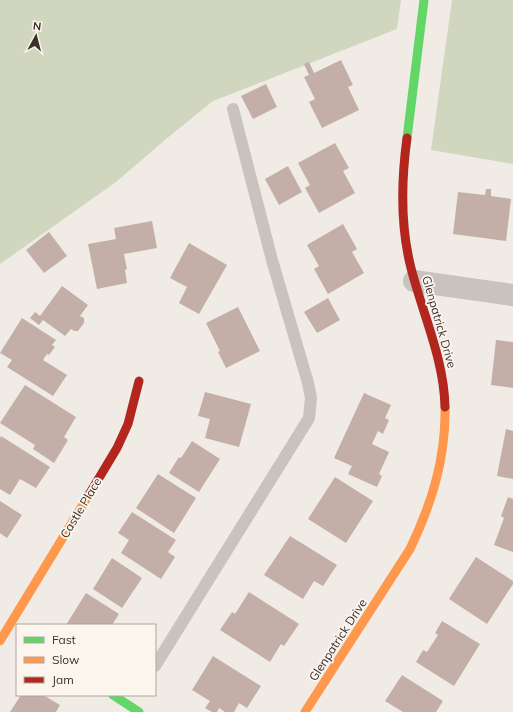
<svg xmlns="http://www.w3.org/2000/svg" width="513" height="712" font-family="Mulish,sans-serif">
  <style>
    .green { fill: #d1d6bf }
    .building { fill: #c3afa7 }
    .lines { fill: none; stroke-linecap: round; stroke-linejoin: round }
    .lane { stroke: #c9c3be; stroke-width: 12 }
    .street { stroke: #c9c3be; stroke-width: 22 }
    .fast { stroke: #63d668; stroke-width: 9 }
    .slow { stroke: #ff974d; stroke-width: 9 }
    .jam { stroke: #b3261e; stroke-width: 9 }
    .labels { text-anchor: middle; stroke-width: 3.5; stroke-linejoin: round; paint-order: stroke }
    .street-label { font-size: 12px; fill: #3b302b; stroke: #fbf5ee }
  </style>
  <rect width="100%" height="100%" fill="#f0ebe5"/>
  <path class="green" d="M 0,0 L 401,0 L 397,29 L 213,101 L 166,139 L 116,182 L 0,264 Z
    M 452,0 L 513,0 L 513,164 L 431,150 Z"/>
  <path class="building" d="M 341,60 L 353,85 L 348,87 L 359,110 L 322,128 L 309,102 L 315,99 L 304,77 L 309,75 L 304,64 L 309,62 L 314,73 Z
    M 266,84 L 277,107 L 253,119 L 241,96 Z
    M 335,143 L 349,168 L 343,171 L 355,193 L 319,213 L 305,188 L 310,185 L 298,163 Z
    M 288,166 L 302,192 L 279,205 L 265,179 Z
    M 486,189 L 491,189 L 491,196 L 511,199 L 506,241 L 453,234 L 458,192 L 485,195 Z
    M 152,221 L 157,248 L 124,254 L 127,269 L 125,270 L 127,283 L 97,289 L 88,244 L 116,239 L 114,228 Z
    M 343,224 L 357,249 L 352,252 L 364,273 L 328,294 L 314,269 L 319,266 L 307,245 Z
    M 49,232 L 67,256 L 44,273 L 26,250 Z
    M 189,243 L 227,265 L 199,314 L 179,303 L 187,287 L 170,278 Z
    M 62,286 L 88,305 L 80,316 L 84,318 L 84,323 L 78,331 L 74,331 L 71,329 L 65,336 L 43,320 L 39,325 L 30,318 L 35,312 L 40,316 Z
    M 328,298 L 340,320 L 317,333 L 304,312 Z
    M 238,307 L 260,351 L 226,368 L 218,352 L 220,351 L 206,323 Z
    M 22,318 L 56,340 L 52,345 L 55,347 L 49,355 L 47,354 L 43,360 L 67,375 L 53,396 L 7,367 L 12,360 L 0,353 Z
    M 496,340 L 513,342 L 513,388 L 491,385 Z
    M 25,385 L 76,417 L 64,437 L 68,440 L 54,463 L 33,449 L 35,445 L 0,423 Z
    M 205,392 L 251,404 L 239,447 L 205,438 L 210,419 L 198,416 Z
    M 364,393 L 391,405 L 385,418 L 389,420 L 383,434 L 378,431 L 372,444 L 389,452 L 379,474 L 382,476 L 377,487 L 348,474 L 352,466 L 334,458 Z
    M 506,429 L 513,431 L 513,479 L 497,476 Z
    M 1,436 L 50,467 L 36,488 L 20,479 L 10,495 L 0,489 L 0,438 Z
    M 192,441 L 220,459 L 199,492 L 169,473 L 179,457 L 181,458 Z
    M 158,474 L 196,498 L 174,533 L 136,508 Z
    M 335,477 L 373,501 L 346,543 L 308,519 Z
    M 508,497 L 513,499 L 513,552 L 494,545 L 504,518 L 501,516 Z
    M 0,501 L 22,515 L 7,538 L 0,533 Z
    M 132,512 L 176,540 L 168,552 L 175,557 L 161,579 L 121,553 L 129,540 L 118,533 Z
    M 290,536 L 337,565 L 323,586 L 314,581 L 303,599 L 264,575 Z
    M 476,557 L 513,581 L 513,584 L 487,624 L 449,599 Z
    M 112,558 L 142,578 L 122,608 L 93,589 Z
    M 249,592 L 299,624 L 284,646 L 281,644 L 270,662 L 220,630 L 232,612 L 235,614 Z
    M 86,593 L 119,614 L 112,625 L 66,625 Z
    M 442,621 L 480,644 L 454,686 L 416,662 L 423,650 L 427,652 L 438,635 L 435,633 Z
    M 213,656 L 261,686 L 247,708 L 239,703 L 234,712 L 225,712 L 219,708 L 217,712 L 212,712 L 205,708 L 210,701 L 192,690 Z
    M 402,675 L 443,701 L 436,712 L 403,712 L 385,701 Z
    M 21,695 L 43,695 L 60,705 L 56,712 L 10,712 Z"/>
  <g class="lines">
    <path class="lane" d="M 155,666 L 309,418 L 311,398 L 308,383 L 272,260 L 233,109"/>
    <path class="street" d="M 414,281 L 513,295"/>
    <path class="fast" d="M 407,138 L 424,0
      M 113,695 L 139,712"/>
    <path class="slow" d="M 0,641 L 90,493
      M 305,712 L 410,549 C 432,503 446,458 445,407"/>
    <path class="jam" d="M 407,138 C 401,182 400,225 411,268 C 423,315 444,359 445,407
      M 90,493 L 117,448 L 128,424 L 139,381"/>
  </g>
  <g class="labels">
    <g class="street-label">
      <text transform="translate(439 322) rotate(74)" y="4">Glenpatrick Drive</text>
      <text transform="translate(81 508) rotate(-59)" y="4">Castle Place</text>
      <text transform="translate(338 640) rotate(-57)" y="4">Glenpatrick Drive</text>
    </g>
  </g>
  <rect x="16" y="624" width="140" height="72" fill="#fbf5ee" stroke="#aea6a0"/>
  <rect x="24" y="637" width="20" height="6" fill="#63d668" stroke="#aea6a0"/>
  <text x="52" y="644" font-size="12" fill="#3b302b">Fast</text>
  <rect x="24" y="657" width="20" height="6" fill="#ff974d" stroke="#aea6a0"/>
  <text x="52" y="664" font-size="12" fill="#3b302b">Slow</text>
  <rect x="24" y="677" width="20" height="6" fill="#b3261e" stroke="#aea6a0"/>
  <text x="52" y="684" font-size="12" fill="#3b302b">Jam</text>
  <g transform="translate(36 36) rotate(7)" stroke="#fbf5ee" stroke-width="3" paint-order="stroke">
  <path d="M0-3L7 15L0 10L-7 15Z" fill="#3b302b"/>
  <text y="-6" font-size="11" font-weight="bold" text-anchor="middle" fill="#3b302b">N</text>
  </g>
</svg>
